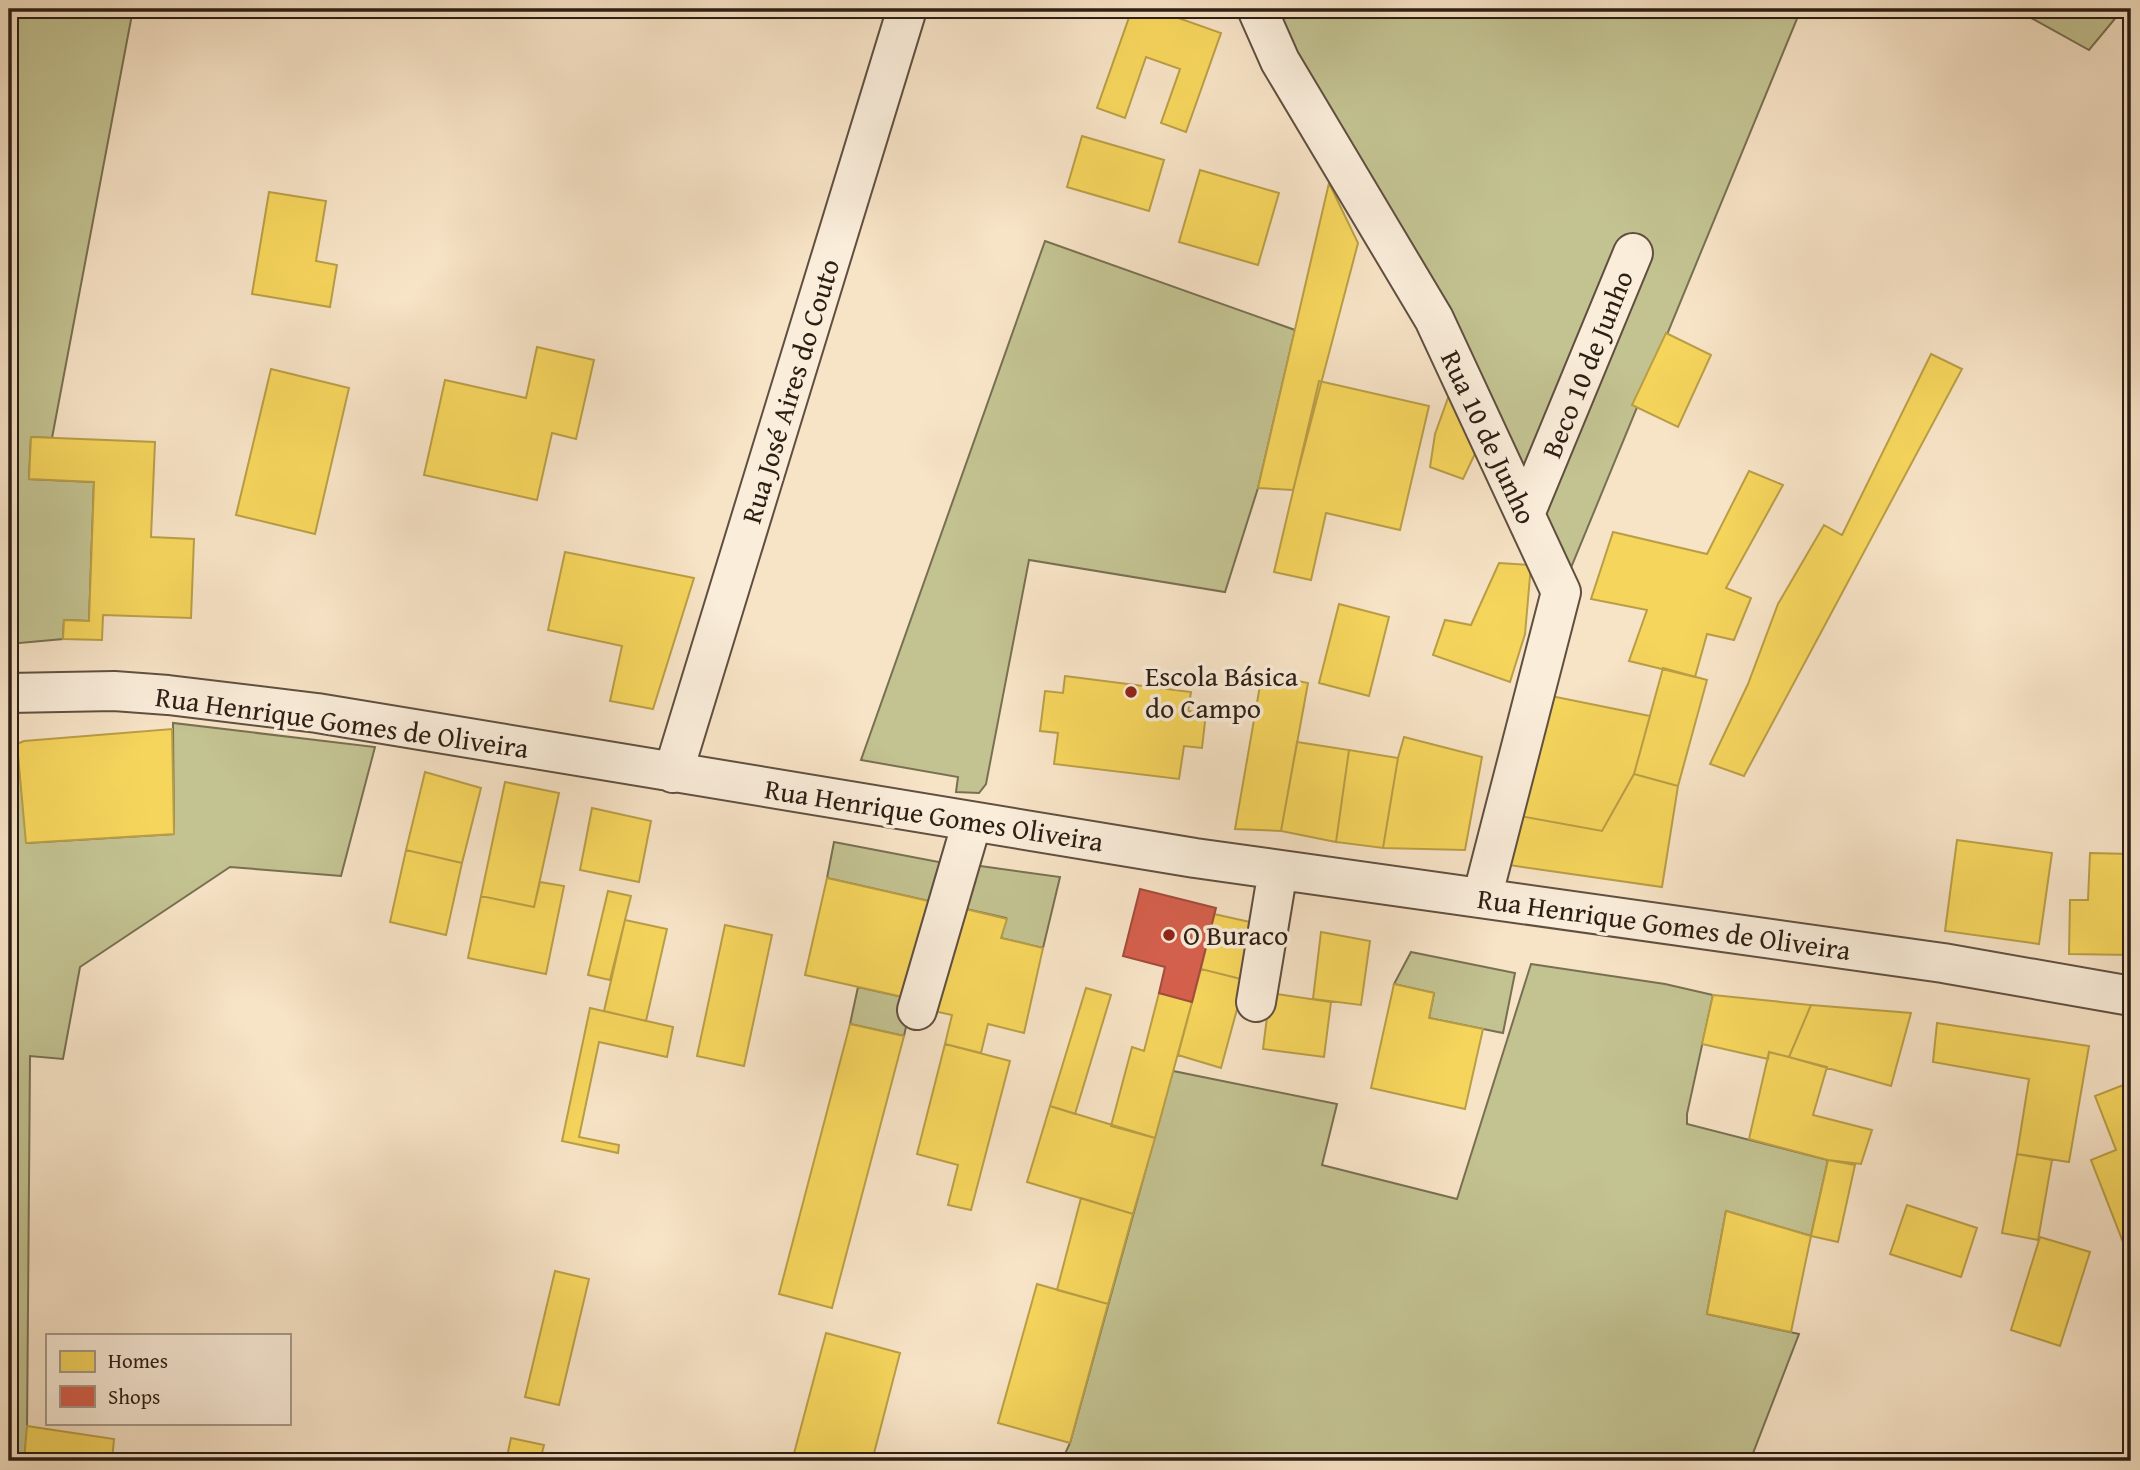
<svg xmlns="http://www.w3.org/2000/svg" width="2140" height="1470" font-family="'Gentium Book Plus',serif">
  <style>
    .green { fill: #c3c291; stroke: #787052; stroke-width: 2 }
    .homes { fill: #f6d55c; stroke: #ba9e46; stroke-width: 2 }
    .shops { fill: #d6604d; stroke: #a34c3c; stroke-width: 2 }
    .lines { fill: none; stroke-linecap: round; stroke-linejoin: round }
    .minor-casing { stroke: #604f40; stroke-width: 42 }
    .minor { stroke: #faedda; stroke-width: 38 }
    .poi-dot { fill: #8f2418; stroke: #faedda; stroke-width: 2.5 }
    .labels { text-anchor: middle; stroke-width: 7; stroke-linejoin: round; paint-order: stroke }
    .street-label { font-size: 28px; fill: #2d1e14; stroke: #faedda }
    .poi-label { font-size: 28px; fill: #2d1e14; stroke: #faedda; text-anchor: start }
  </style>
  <rect width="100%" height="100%" fill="#f7e3c6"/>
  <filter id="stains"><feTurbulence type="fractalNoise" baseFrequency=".00286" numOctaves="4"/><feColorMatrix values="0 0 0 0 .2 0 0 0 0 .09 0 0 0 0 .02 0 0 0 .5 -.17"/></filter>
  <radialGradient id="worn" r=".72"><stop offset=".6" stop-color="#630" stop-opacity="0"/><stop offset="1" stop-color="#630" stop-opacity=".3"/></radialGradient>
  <path class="green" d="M 9,9 L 133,9 L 52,438 L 31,437 L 29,479 L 94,482 L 89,621 L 64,620 L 63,639 L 9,644 Z
    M 1257,9 L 1801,9 L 1561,592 Z
    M 2015,9 L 2123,9 L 2089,50 Z
    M 1045,241 L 1295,330 L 1258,488 L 1225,592 L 1029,560 L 986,784 L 979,793 L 956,792 L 958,777 L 861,760 Z
    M 9,721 L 15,721 L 27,843 L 174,834 L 173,723 L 375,747 L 341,876 L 230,867 L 80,967 L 63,1059 L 30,1056 L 27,1433 L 24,1461 L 9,1461 Z
    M 834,842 L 944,863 L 933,902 L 827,878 Z
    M 966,864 L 1060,877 L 1043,948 L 1001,938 L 1006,918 L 953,906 Z
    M 1411,952 L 1515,973 L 1503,1033 L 1429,1018 L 1434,993 L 1394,984 Z
    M 1531,964 L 1665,984 L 1713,995 L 1687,1114 L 1687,1124 L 1828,1160 L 1811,1236 L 1726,1211 L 1707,1314 L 1799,1334 L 1750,1461 L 1073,1461 L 1063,1458 L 1070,1443 L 1173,1071 L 1337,1104 L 1322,1165 L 1457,1199 Z
    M 858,987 L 912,999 L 904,1036 L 850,1024 Z"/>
  <path class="homes" d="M 1132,9 L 1153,9 L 1221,33 L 1186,132 L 1161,123 L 1180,69 L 1146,57 L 1125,118 L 1097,108 Z
    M 1082,136 L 1164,160 L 1149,211 L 1067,187 Z
    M 1200,170 L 1279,193 L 1258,265 L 1179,242 Z
    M 1329,183 L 1358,243 L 1293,490 L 1258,488 Z
    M 269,192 L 326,201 L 316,261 L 337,265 L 330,307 L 252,294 Z
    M 1666,333 L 1711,355 L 1678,427 L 1632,405 Z
    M 537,347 L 594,360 L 576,439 L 552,433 L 537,500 L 424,475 L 445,380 L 526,398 Z
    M 1931,354 L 1962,369 L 1744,776 L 1710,764 L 1748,684 L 1778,604 L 1824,525 L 1842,535 Z
    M 271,369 L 349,388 L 315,534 L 236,515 Z
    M 1319,381 L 1429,406 L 1400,530 L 1326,513 L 1311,580 L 1274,572 Z
    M 1453,384 L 1481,441 L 1463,479 L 1430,467 L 1435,434 Z
    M 31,437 L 155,442 L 151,537 L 194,539 L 191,618 L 103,615 L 102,640 L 63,639 L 64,620 L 89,621 L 94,482 L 29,479 Z
    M 1749,471 L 1783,485 L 1726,588 L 1751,598 L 1734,640 L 1707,634 L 1695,677 L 1629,661 L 1647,610 L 1591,599 L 1613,532 L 1707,554 Z
    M 565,552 L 694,578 L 653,709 L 610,701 L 622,646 L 548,630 Z
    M 1499,563 L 1531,565 L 1525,634 L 1510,682 L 1433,655 L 1445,620 L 1471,625 Z
    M 1339,604 L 1389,617 L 1369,696 L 1319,683 Z
    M 1663,668 L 1707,680 L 1678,786 L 1634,774 Z
    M 1262,674 L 1308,683 L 1281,831 L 1235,829 Z
    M 1065,676 L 1191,692 L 1188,711 L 1206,713 L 1202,748 L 1184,746 L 1179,779 L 1054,764 L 1058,733 L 1040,731 L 1045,691 L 1063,693 Z
    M 1551,696 L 1650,716 L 1634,774 L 1602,831 L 1509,814 Z
    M 172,729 L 174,834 L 26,843 L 17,744 L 24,741 Z
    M 1404,737 L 1482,757 L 1465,850 L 1383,848 L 1398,758 Z
    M 1297,742 L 1349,750 L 1336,842 L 1281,831 Z
    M 1349,750 L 1398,758 L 1383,848 L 1336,842 Z
    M 425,772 L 481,788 L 462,863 L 406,850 Z
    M 1634,774 L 1678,786 L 1662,887 L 1502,864 L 1509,814 L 1602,831 Z
    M 505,782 L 559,793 L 534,907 L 481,896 Z
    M 592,808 L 651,821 L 639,882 L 580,870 Z
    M 1957,840 L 2052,853 L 2039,944 L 1945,931 Z
    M 406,850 L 462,863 L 446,935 L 390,922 Z
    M 2090,853 L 2131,854 L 2131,955 L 2069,954 L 2070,900 L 2088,900 Z
    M 827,878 L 933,902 L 912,999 L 805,975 Z
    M 540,882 L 564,886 L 546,974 L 468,958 L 481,896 L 534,907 Z
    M 608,891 L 631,896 L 610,980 L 588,975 Z
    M 953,906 L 1007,919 L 1001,938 L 1043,948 L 1024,1033 L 988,1024 L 981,1053 L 945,1044 L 952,1015 L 929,1010 Z
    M 1214,914 L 1259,924 L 1245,980 L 1201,969 Z
    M 625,920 L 667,929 L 646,1021 L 604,1011 Z
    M 725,925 L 772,935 L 744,1066 L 697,1056 Z
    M 1321,932 L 1370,941 L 1361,1005 L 1313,999 Z
    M 1201,969 L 1245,980 L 1221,1068 L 1178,1055 Z
    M 1394,984 L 1434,993 L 1429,1018 L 1483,1029 L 1465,1109 L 1371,1088 Z
    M 1086,988 L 1111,995 L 1075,1114 L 1050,1106 Z
    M 1159,993 L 1192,1002 L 1155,1138 L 1111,1126 L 1132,1047 L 1144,1051 Z
    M 1270,993 L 1331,1002 L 1324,1057 L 1263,1049 Z
    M 1713,995 L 1811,1005 L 1789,1057 L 1769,1052 L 1768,1059 L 1702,1044 Z
    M 1811,1005 L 1911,1013 L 1891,1086 L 1789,1057 Z
    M 590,1008 L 673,1027 L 667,1057 L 599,1042 L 579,1137 L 619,1145 L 618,1153 L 562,1141 Z
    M 1937,1023 L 2089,1046 L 2069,1162 L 2017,1154 L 2029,1079 L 1933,1062 Z
    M 850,1024 L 904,1036 L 832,1308 L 779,1294 Z
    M 945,1044 L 1010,1061 L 971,1210 L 948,1205 L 958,1165 L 917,1154 Z
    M 1769,1052 L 1827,1067 L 1813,1115 L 1872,1130 L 1861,1164 L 1828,1160 L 1749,1139 Z
    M 2131,1082 L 2131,1260 L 2130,1260 L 2091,1160 L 2116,1150 L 2095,1096 Z
    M 1050,1106 L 1155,1138 L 1133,1214 L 1027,1182 Z
    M 2017,1154 L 2052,1160 L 2038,1240 L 2002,1233 Z
    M 1828,1160 L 1855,1165 L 1838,1242 L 1811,1236 Z
    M 1081,1198 L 1133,1214 L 1108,1304 L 1057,1290 Z
    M 1907,1205 L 1977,1228 L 1961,1277 L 1890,1254 Z
    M 1726,1211 L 1811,1236 L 1791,1332 L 1707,1314 Z
    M 2040,1237 L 2090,1252 L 2060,1346 L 2011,1330 Z
    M 555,1271 L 589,1279 L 559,1405 L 525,1397 Z
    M 1037,1284 L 1108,1304 L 1070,1443 L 998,1423 Z
    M 826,1333 L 900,1353 L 872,1461 L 792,1461 Z
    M 27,1426 L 114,1439 L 112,1461 L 24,1461 Z
    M 511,1438 L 544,1445 L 540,1461 L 506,1461 Z"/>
  <path class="shops" d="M 1140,889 L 1216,908 L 1192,1002 L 1159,993 L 1165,967 L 1123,956 Z"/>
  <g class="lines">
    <g class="minor-casing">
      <path id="minor" d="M 1257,9 L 1280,61 L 1434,319 L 1561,592 L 1482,898
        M 1525,514 L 1633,253
        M 9,693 L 114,691 L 168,695 L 317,713 L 1195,858 L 1943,963 L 2131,996
        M 673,773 L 907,9
        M 1256,1002 L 1278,870
        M 917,1010 L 972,822"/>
    </g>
    <use href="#minor" class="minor"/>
  </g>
  <g class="poi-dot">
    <circle cx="1131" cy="692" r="7"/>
    <circle cx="1169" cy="935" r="7"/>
  </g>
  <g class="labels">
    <g class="street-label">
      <text transform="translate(1587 364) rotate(-68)" y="10">Beco 10 de Junho</text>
      <text transform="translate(790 391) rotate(-73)" y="10">Rua José Aires do Couto</text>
      <text transform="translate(1489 437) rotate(65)" y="10">Rua 10 de Junho</text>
      <text transform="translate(342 722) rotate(8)" y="10">Rua Henrique Gomes de Oliveira</text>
      <text transform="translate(934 815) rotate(9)" y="10">Rua Henrique Gomes Oliveira</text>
      <text transform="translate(1664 924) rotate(8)" y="10">Rua Henrique Gomes de Oliveira</text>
    </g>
    <g class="poi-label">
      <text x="1145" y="686">Escola Básica<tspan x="1145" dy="32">do Campo</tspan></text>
      <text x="1183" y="945">O Buraco</text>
    </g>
  </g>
  <rect width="2140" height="1470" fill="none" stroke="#f7e3c6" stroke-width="35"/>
  <rect x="10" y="10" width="2119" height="1449" fill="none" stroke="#2d1e14" stroke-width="3.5"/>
  <rect x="18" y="18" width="2105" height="1435" fill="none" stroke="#2d1e14" stroke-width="2"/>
  <rect x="46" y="1334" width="245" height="91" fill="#faedda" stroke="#a89a8b" stroke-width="2"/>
  <rect x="60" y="1351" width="35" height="21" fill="#f6d55c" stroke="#a89a8b" stroke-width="2"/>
  <text x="108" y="1368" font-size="21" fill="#2d1e14">Homes</text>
  <rect x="60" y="1386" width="35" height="21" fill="#d6604d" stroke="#a89a8b" stroke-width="2"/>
  <text x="108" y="1404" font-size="21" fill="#2d1e14">Shops</text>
  <rect width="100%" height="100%" filter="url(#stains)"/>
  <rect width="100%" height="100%" fill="url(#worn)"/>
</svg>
